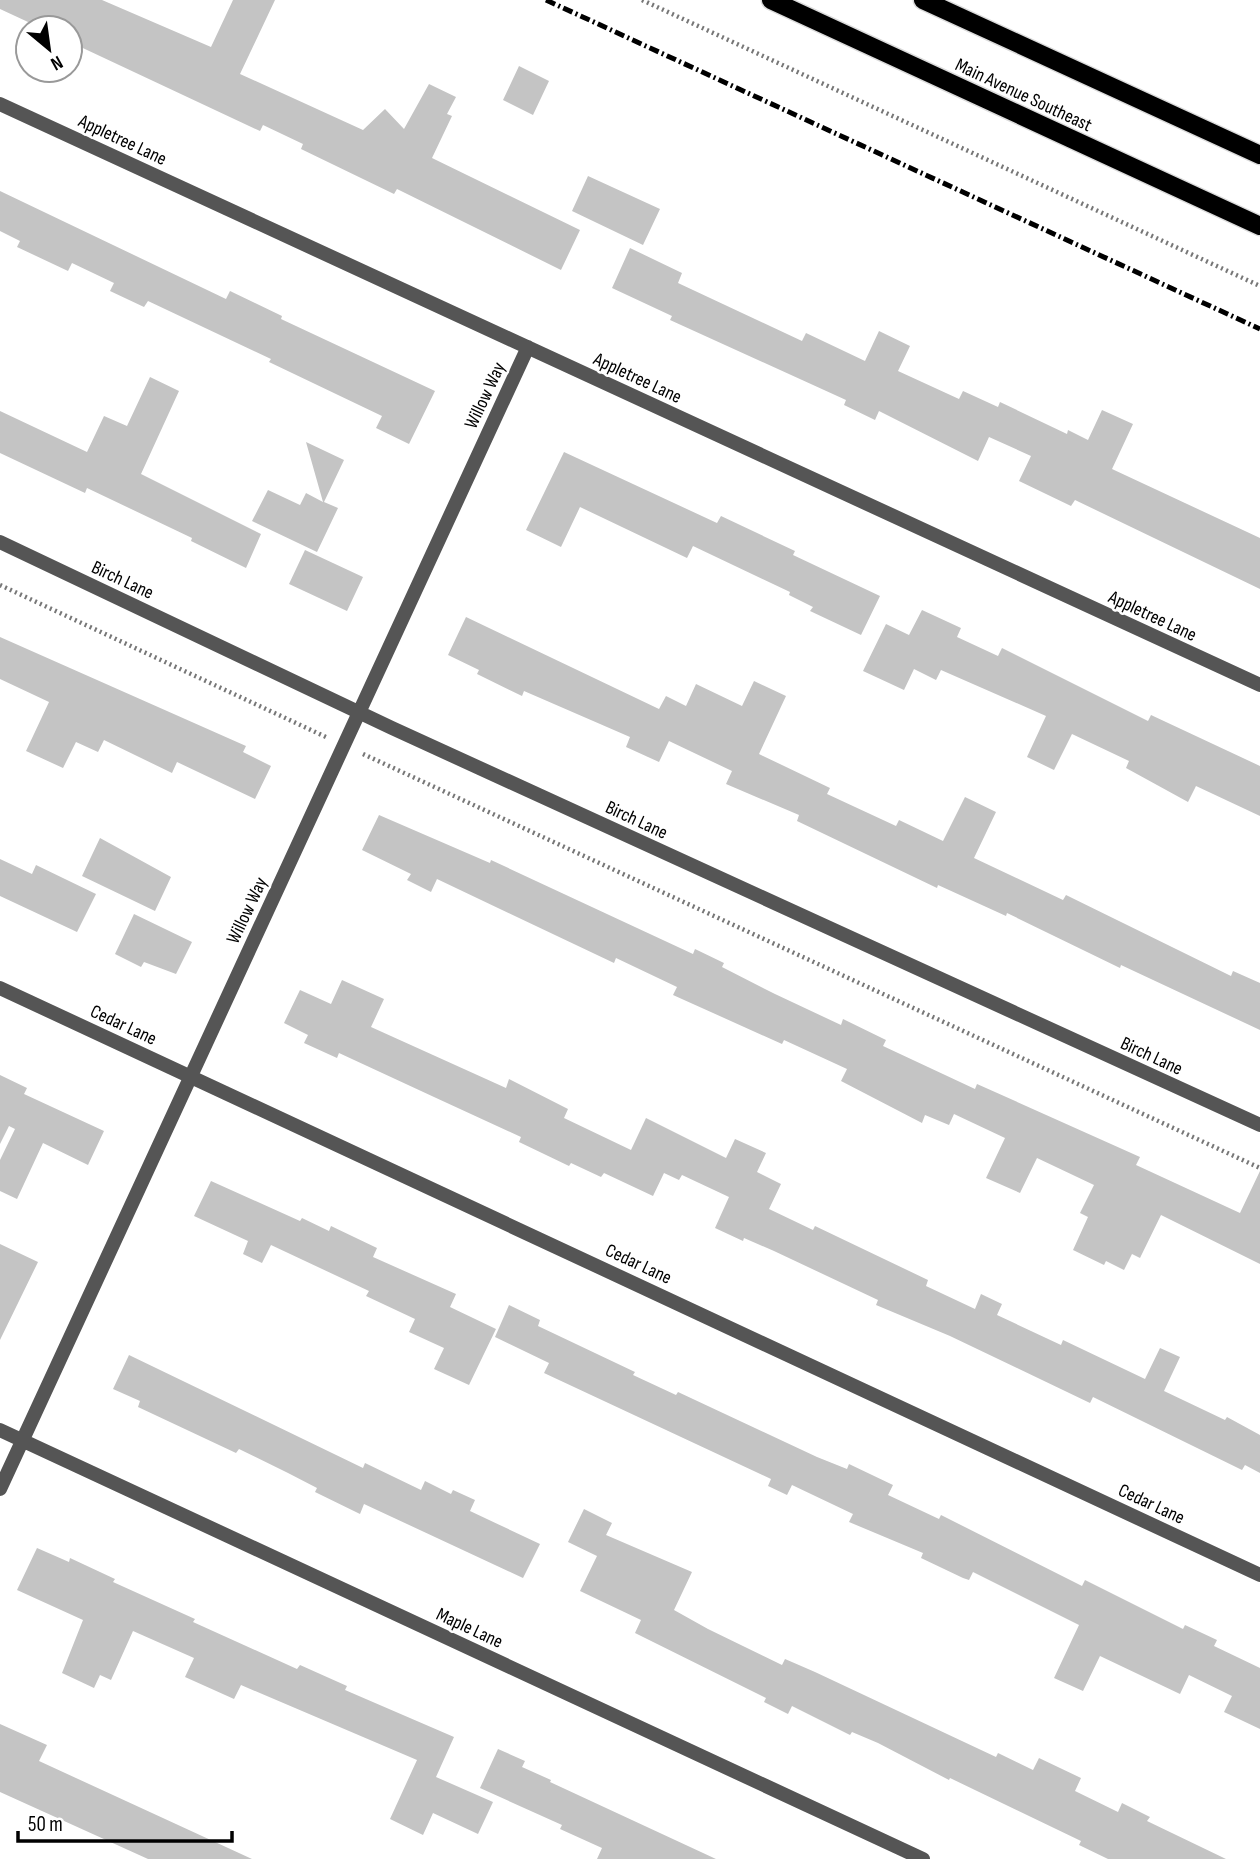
<svg xmlns="http://www.w3.org/2000/svg" width="1260" height="1859" font-family="'Sofia Sans Condensed',sans-serif">
  <style>
    .building { fill: #c4c4c4 }
    .lines { fill: none; stroke-linecap: round; stroke-linejoin: round }
    .primary-casing { stroke: #dbdbdb; stroke-width: 21 }
    .path { stroke: #777; stroke-width: 4.5; stroke-dasharray: 2 3.5; stroke-linecap: butt }
    .minor { stroke: #555; stroke-width: 14 }
    .primary { stroke: #000; stroke-width: 18 }
    .rail { stroke: #000; stroke-width: 5; stroke-dasharray: 10 3.5 2 3.5; stroke-linecap: butt }
    .labels { text-anchor: middle; stroke-width: 5; stroke-linejoin: round; paint-order: stroke }
    .street-label { font-size: 19px; fill: #000; stroke: #fff }
  </style>
  <rect width="100%" height="100%" fill="#fff"/>
  <path class="building" d="M 0,0 L 102,0 L 211,47 L 233,0 L 275,0 L 240,74 L 363,130 L 385,109 L 404,129 L 429,84 L 456,97 L 447,114 L 452,116 L 432,158 L 580,230 L 561,270 L 397,189 L 394,194 L 301,149 L 303,144 L 263,125 L 260,131 L 70,42 L 70,28 L 41,28 L 0,9 Z
    M 519,66 L 549,81 L 533,115 L 503,100 Z
    M 588,176 L 660,209 L 643,245 L 572,211 Z
    M 0,191 L 226,299 L 230,291 L 282,316 L 281,319 L 435,391 L 409,444 L 376,428 L 382,416 L 269,362 L 271,359 L 148,301 L 144,307 L 110,291 L 114,283 L 72,263 L 68,271 L 17,247 L 20,241 L 0,231 Z
    M 630,248 L 682,273 L 678,283 L 802,341 L 806,333 L 865,361 L 879,331 L 910,346 L 898,371 L 959,399 L 963,391 L 998,407 L 1000,402 L 1067,434 L 1068,430 L 1088,440 L 1102,410 L 1133,424 L 1112,469 L 1260,538 L 1260,589 L 1075,500 L 1071,506 L 1019,481 L 1031,456 L 989,437 L 978,461 L 879,411 L 875,420 L 844,405 L 846,400 L 670,320 L 672,316 L 612,288 Z
    M 150,377 L 179,391 L 141,474 L 261,534 L 246,568 L 191,541 L 192,538 L 87,488 L 85,493 L 0,453 L 0,411 L 87,452 L 104,416 L 127,426 Z
    M 306,442 L 344,460 L 324,502 L 338,508 L 317,552 L 252,521 L 268,490 L 300,505 L 306,493 L 323,502 Z
    M 564,452 L 717,523 L 721,516 L 795,551 L 793,555 L 880,596 L 861,635 L 810,611 L 813,607 L 789,595 L 790,592 L 693,546 L 687,558 L 580,507 L 561,547 L 526,530 Z
    M 305,550 L 363,577 L 347,611 L 289,584 Z
    M 922,610 L 961,628 L 957,637 L 998,656 L 1002,648 L 1148,721 L 1151,715 L 1260,766 L 1260,816 L 1196,786 L 1188,802 L 1126,768 L 1129,761 L 1072,734 L 1054,770 L 1027,757 L 1046,716 L 941,670 L 936,680 L 914,669 L 904,690 L 863,671 L 886,624 L 909,635 Z
    M 466,617 L 659,709 L 666,696 L 686,706 L 696,684 L 742,706 L 754,681 L 786,696 L 759,754 L 830,788 L 827,794 L 896,826 L 899,820 L 943,841 L 965,797 L 996,812 L 974,858 L 1063,900 L 1066,895 L 1231,976 L 1233,971 L 1260,983 L 1260,1030 L 1121,965 L 1120,968 L 1007,913 L 1006,916 L 938,885 L 937,888 L 797,821 L 799,815 L 726,784 L 732,771 L 669,741 L 659,762 L 626,747 L 630,737 L 524,691 L 522,696 L 477,674 L 479,670 L 448,655 Z
    M 0,637 L 246,746 L 243,752 L 271,766 L 255,799 L 177,762 L 172,773 L 104,740 L 98,752 L 76,742 L 63,768 L 26,751 L 49,702 L 0,679 Z
    M 379,815 L 490,863 L 491,860 L 693,954 L 695,949 L 724,963 L 722,967 L 775,994 L 841,1025 L 843,1019 L 886,1040 L 883,1046 L 975,1089 L 977,1084 L 1140,1157 L 1136,1165 L 1240,1213 L 1260,1171 L 1260,1264 L 1161,1215 L 1140,1258 L 1132,1254 L 1124,1270 L 1106,1261 L 1104,1265 L 1073,1250 L 1088,1217 L 1080,1213 L 1094,1185 L 1037,1158 L 1020,1193 L 986,1178 L 1005,1138 L 954,1114 L 949,1125 L 925,1115 L 922,1123 L 841,1081 L 847,1069 L 784,1040 L 782,1044 L 673,995 L 677,987 L 616,958 L 614,963 L 437,879 L 431,892 L 407,880 L 411,874 L 362,850 Z
    M 100,838 L 171,877 L 155,911 L 82,876 Z
    M 0,859 L 32,874 L 36,865 L 96,894 L 77,932 L 0,896 Z
    M 134,914 L 192,942 L 176,974 L 144,962 L 141,967 L 115,954 Z
    M 342,980 L 384,999 L 371,1027 L 506,1088 L 509,1079 L 568,1109 L 564,1118 L 631,1150 L 646,1118 L 726,1158 L 735,1139 L 766,1153 L 757,1172 L 781,1184 L 769,1209 L 813,1230 L 815,1226 L 928,1280 L 926,1286 L 975,1309 L 981,1294 L 1002,1304 L 997,1315 L 1061,1345 L 1063,1340 L 1145,1379 L 1160,1348 L 1180,1357 L 1164,1391 L 1225,1420 L 1227,1417 L 1260,1435 L 1260,1473 L 1245,1465 L 1242,1470 L 1093,1397 L 1090,1403 L 950,1336 L 876,1305 L 878,1300 L 774,1251 L 744,1238 L 743,1241 L 715,1228 L 729,1197 L 682,1175 L 679,1180 L 664,1173 L 653,1196 L 604,1173 L 601,1177 L 571,1163 L 569,1166 L 519,1142 L 521,1137 L 434,1097 L 339,1053 L 337,1058 L 304,1043 L 308,1035 L 284,1023 L 300,990 L 331,1004 Z
    M 0,1075 L 27,1088 L 24,1094 L 104,1131 L 88,1165 L 43,1143 L 17,1199 L 0,1191 L 0,1160 L 15,1129 L 9,1126 L 0,1144 Z
    M 211,1181 L 300,1221 L 302,1218 L 329,1231 L 331,1226 L 377,1248 L 373,1257 L 456,1294 L 450,1307 L 496,1329 L 469,1385 L 434,1369 L 444,1348 L 409,1332 L 415,1319 L 366,1296 L 369,1291 L 271,1245 L 262,1263 L 243,1254 L 248,1241 L 194,1216 Z
    M 0,1244 L 38,1262 L 0,1340 Z
    M 509,1305 L 540,1320 L 538,1326 L 635,1372 L 633,1375 L 676,1395 L 678,1392 L 817,1457 L 847,1469 L 849,1464 L 893,1485 L 888,1495 L 939,1519 L 941,1515 L 1082,1586 L 1085,1580 L 1183,1629 L 1185,1625 L 1217,1640 L 1214,1646 L 1260,1668 L 1260,1729 L 1224,1712 L 1232,1696 L 1189,1675 L 1180,1694 L 1100,1656 L 1083,1691 L 1054,1678 L 1079,1625 L 973,1572 L 969,1580 L 963,1578 L 921,1558 L 923,1553 L 849,1522 L 853,1514 L 792,1485 L 787,1495 L 768,1486 L 771,1479 L 544,1373 L 549,1363 L 495,1337 Z
    M 129,1355 L 363,1468 L 365,1463 L 421,1490 L 425,1481 L 451,1494 L 453,1490 L 475,1500 L 470,1511 L 540,1544 L 523,1578 L 364,1504 L 360,1514 L 315,1492 L 317,1488 L 288,1473 L 239,1449 L 236,1453 L 138,1407 L 140,1401 L 113,1389 Z
    M 584,1509 L 612,1523 L 606,1535 L 692,1572 L 674,1610 L 708,1629 L 782,1665 L 785,1659 L 815,1672 L 996,1757 L 998,1753 L 1033,1770 L 1039,1758 L 1081,1778 L 1075,1791 L 1118,1812 L 1122,1803 L 1150,1817 L 1147,1821 L 1226,1859 L 1108,1859 L 1079,1845 L 1081,1841 L 950,1778 L 949,1780 L 878,1743 L 852,1732 L 850,1735 L 792,1706 L 788,1714 L 764,1702 L 766,1698 L 635,1633 L 641,1620 L 580,1591 L 597,1556 L 568,1542 Z
    M 37,1548 L 69,1562 L 70,1558 L 115,1579 L 113,1582 L 195,1619 L 193,1622 L 297,1669 L 300,1665 L 347,1686 L 345,1690 L 454,1737 L 436,1777 L 493,1802 L 478,1834 L 433,1813 L 423,1835 L 390,1819 L 417,1760 L 241,1685 L 234,1699 L 185,1677 L 194,1658 L 133,1631 L 111,1680 L 100,1675 L 94,1688 L 62,1673 L 83,1620 L 17,1590 Z
    M 0,1724 L 47,1745 L 39,1761 L 252,1859 L 148,1859 L 0,1792 Z
    M 498,1749 L 525,1761 L 522,1767 L 551,1780 L 550,1782 L 716,1859 L 597,1859 L 602,1848 L 560,1829 L 562,1825 L 480,1788 Z"/>
  <g class="lines">
    <g class="primary-casing">
      <path id="primary" d="M 771,0 L 1260,226
        M 923,0 L 1260,155"/>
    </g>
    <path class="path" d="M 642,0 L 1260,286
      M 0,585 L 326,737
      M 363,754 L 1260,1168"/>
    <path class="minor" d="M 0,104 L 1260,685
      M 0,542 L 392,728 L 1260,1125
      M 0,988 L 1260,1575
      M 0,1430 L 923,1859
      M 0,1489 L 528,347"/>
    <use href="#primary" class="primary"/>
    <path class="rail" d="M 546,0 L 1260,329"/>
  </g>
  <g class="labels">
    <g class="street-label">
      <text transform="translate(1024 94) rotate(25)" y="7">Main Avenue Southeast</text>
      <text transform="translate(123 139) rotate(25)" y="7">Appletree Lane</text>
      <text transform="translate(638 377) rotate(25)" y="7">Appletree Lane</text>
      <text transform="translate(484 395) rotate(-65)" y="7">Willow Way</text>
      <text transform="translate(123 579) rotate(25)" y="7">Birch Lane</text>
      <text transform="translate(1153 615) rotate(25)" y="7">Appletree Lane</text>
      <text transform="translate(637 819) rotate(25)" y="7">Birch Lane</text>
      <text transform="translate(246 910) rotate(-65)" y="7">Willow Way</text>
      <text transform="translate(124 1024) rotate(25)" y="7">Cedar Lane</text>
      <text transform="translate(1152 1055) rotate(25)" y="7">Birch Lane</text>
      <text transform="translate(639 1263) rotate(25)" y="7">Cedar Lane</text>
      <text transform="translate(1152 1503) rotate(25)" y="7">Cedar Lane</text>
      <text transform="translate(470 1627) rotate(25)" y="7">Maple Lane</text>
    </g>
  </g>
  <g transform="translate(49 49) rotate(151)"><circle r="33" fill="#ffffff" stroke="#999999" stroke-width="2"/>
  <path d="M0-5L12 26L0 18L-12 26Z" fill="#000000"/>
  <text y="-10" font-size="19" font-weight="bold" text-anchor="middle" fill="#000000">N</text>
  </g>
  <path d="M18 1831v10h214v-10" fill="none" stroke="#000000" stroke-width="3.5"/>
  <text x="28" y="1831" font-size="21" fill="#000000" stroke="#ffffff" stroke-width="5" paint-order="stroke">50 m</text>
</svg>
